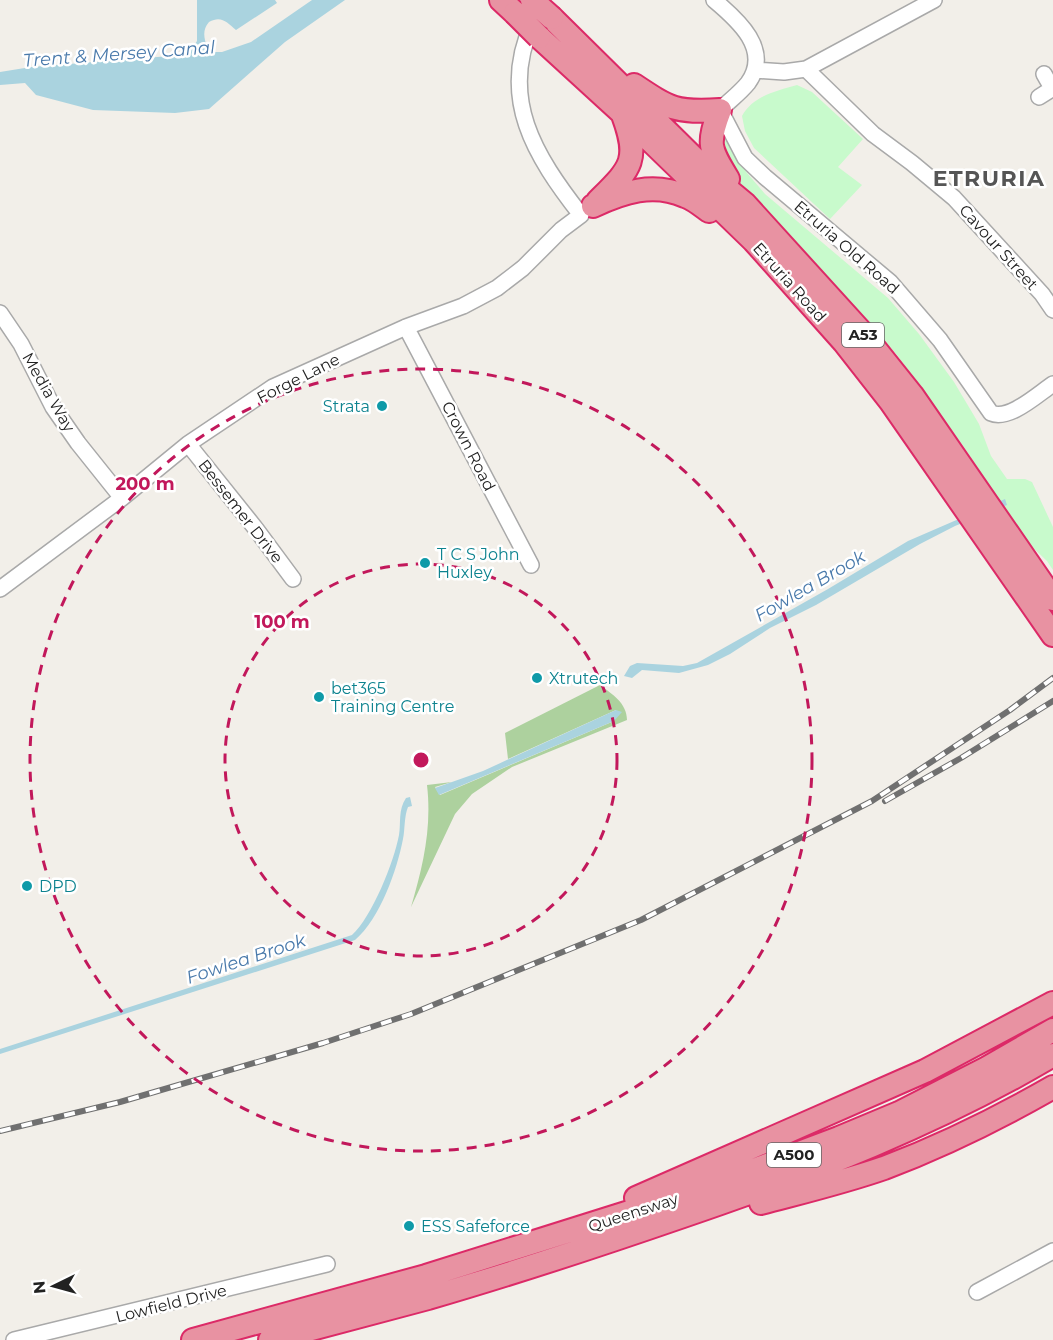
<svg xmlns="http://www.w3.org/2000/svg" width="1053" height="1340" font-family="Montserrat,sans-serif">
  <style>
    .forest { fill: #add19e }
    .park { fill: #c8facc }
    .water { fill: #aad3df }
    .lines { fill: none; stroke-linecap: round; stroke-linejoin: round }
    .minor-casing { stroke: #a9a9a9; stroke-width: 18 }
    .highway-casing { stroke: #dc2a67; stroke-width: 26 }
    .minor { stroke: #fff; stroke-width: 15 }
    .highway { stroke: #e892a2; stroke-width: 22 }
    .rail-casing { stroke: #707070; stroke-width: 6 }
    .rail { stroke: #fff; stroke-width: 4; stroke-dasharray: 11; stroke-linecap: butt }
    .highway-bridge-casing { stroke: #dc2a67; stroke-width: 26; stroke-linecap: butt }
    .highway-bridge { stroke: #e892a2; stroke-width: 22 }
    .ring { fill: none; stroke: #c2185b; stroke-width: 3; stroke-dasharray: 10 8 }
    .culture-dot { fill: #0f9aa8; stroke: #fff; stroke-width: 2 }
    .labels { text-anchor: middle; stroke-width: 5; stroke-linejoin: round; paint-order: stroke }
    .shield { fill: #fff; stroke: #646464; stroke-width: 1.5 }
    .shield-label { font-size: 15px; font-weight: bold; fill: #222 }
    .street-label { font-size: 16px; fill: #222; stroke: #fff }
    .culture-label { font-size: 16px; fill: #0d838f; stroke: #fff; text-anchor: start }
    .water-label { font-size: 18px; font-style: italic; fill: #4a7aab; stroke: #fff }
    .district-label { font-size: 22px; font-weight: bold; letter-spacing: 1.5px; fill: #555; stroke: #fff }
    .centre { fill: #c2185b; stroke: #fff; stroke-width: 3 }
    .ring-label { font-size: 18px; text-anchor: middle; font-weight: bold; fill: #c2185b; stroke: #fff; stroke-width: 5; stroke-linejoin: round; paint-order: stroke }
  </style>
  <rect width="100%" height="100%" fill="#f2efe9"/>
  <path class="forest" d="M 600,685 C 612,694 627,703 627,720 L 512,767 L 472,794 L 455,814 L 411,907 C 423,866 432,828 427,785 L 452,782 L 435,787 L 440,795 L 614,721 L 616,710 L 508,759 L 505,733 Z"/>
  <path class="park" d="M 797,85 L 812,92 L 863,139 L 838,167 L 862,185 L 830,219 L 754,148 L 745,131 L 742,116 C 753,96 776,91 797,85 Z
    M 722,139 L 727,141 L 747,173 L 765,194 L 888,298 L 919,334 L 954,382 L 979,424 L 991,456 L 1007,479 L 1025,479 L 1032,482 L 1053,527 L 1053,570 L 1047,561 L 1025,540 L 964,447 L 897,355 L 834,285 L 739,184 L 719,153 Z"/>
  <path class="water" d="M 197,0 L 275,0 L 277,3 L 236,30 C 227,22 221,15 209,22 C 202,30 204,38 207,47 L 213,52 L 222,52 L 251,42 L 312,0 L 345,0 L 285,42 L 209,109 L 175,113 L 93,110 L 36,95 L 25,83 L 0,85 L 0,72 L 31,67 L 170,56 L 190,52 L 197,41 Z
    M 1005,499 L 1007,505 L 955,526 L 920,544 L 816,605 L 770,628 L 730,654 L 708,665 L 679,673 L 642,670 L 632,678 L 624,676 L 630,666 L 637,663 L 683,666 L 697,663 L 828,589 L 908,541 Z
    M 616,710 L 622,712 L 614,721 L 439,795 L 435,788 L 483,771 Z
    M 410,797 L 412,806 L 408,807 C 404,817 405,829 403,839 C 397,870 380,919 355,940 L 0,1054 L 0,1049 L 352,935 C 372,917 394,862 399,835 C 401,822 398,810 406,798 Z"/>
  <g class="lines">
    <g class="minor-casing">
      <path id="minor" d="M 714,0 C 738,20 772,50 748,83 C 740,93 729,101 720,110 L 745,158 L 765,177 L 890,282 L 940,340 L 991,413 C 1009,421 1038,394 1053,384
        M 806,69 L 873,134 L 912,163 L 954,198 L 1042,294 L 1053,310
        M 755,70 L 784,72 L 806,69 L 934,0
        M 1044,74 L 1052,88
        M 1039,97 L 1053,88
        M 0,313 L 21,344 L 53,407 L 78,443 L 122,498
        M 406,327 L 531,565
        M 188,444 L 256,529 L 293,579
        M 0,589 L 122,498 L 188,444 L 273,387 L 406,327 L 463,306 L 497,288 L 523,268 L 561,230 L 581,215 C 535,156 498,98 533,22
        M 977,1292 L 1053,1251
        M 14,1340 L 327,1264"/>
    </g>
    <g class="highway-casing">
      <path id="highway" d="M 501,0 L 515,13
        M 552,18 L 715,179 L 745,204 L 864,335 L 912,395 L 1053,599
        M 539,37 L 621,112 L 754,241 L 844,342 L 891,402 L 1053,635
        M 634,85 C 670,109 676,113 720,110 C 707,144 709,148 728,179
        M 598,201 C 631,168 640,161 623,115
        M 593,206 C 623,192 653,182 685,196 C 694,199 702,206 709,211
        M 636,1198 L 925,1071 L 1053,1003
        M 761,1203 C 802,1192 844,1182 884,1168 C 942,1146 999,1118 1053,1087
        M 193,1340 L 426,1276 L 709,1187 L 839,1138 L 899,1113 L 987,1068 L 1053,1030
        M 270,1340 C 322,1326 375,1312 428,1298 C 514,1273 599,1245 683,1216 C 812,1172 935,1125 1053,1055"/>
    </g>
    <use href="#minor" class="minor"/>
    <use href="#highway" class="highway"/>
    <g class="rail-casing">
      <path id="rail" d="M 885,801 L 961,758 L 1053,701
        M 0,1131 L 120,1102 L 323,1043 L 411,1014 L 641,920 L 872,801 L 1010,710 L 1053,678"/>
    </g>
    <use href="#rail" class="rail"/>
    <g class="highway-bridge-casing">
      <path id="highway-bridge" d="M 532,0 L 552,18
        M 515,13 L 539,37"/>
    </g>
    <use href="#highway-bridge" class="highway-bridge"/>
  </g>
  <g class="ring">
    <circle cx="421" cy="760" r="196"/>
    <circle cx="421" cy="760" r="391"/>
  </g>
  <g class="culture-dot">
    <circle cx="382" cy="406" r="6"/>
    <circle cx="425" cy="563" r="6"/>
    <circle cx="537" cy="678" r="6"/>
    <circle cx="319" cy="697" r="6"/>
    <circle cx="27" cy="886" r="6"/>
    <circle cx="409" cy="1226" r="6"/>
  </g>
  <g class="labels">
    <g class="shield">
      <rect x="842" y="323" width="42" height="24" rx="4.5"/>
      <rect x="767" y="1143" width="54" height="24" rx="4.5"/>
    </g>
    <g class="shield-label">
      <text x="863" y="340">A53</text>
      <text x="794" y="1160">A500</text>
    </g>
    <g class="street-label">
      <text transform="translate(847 247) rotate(41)" y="6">Etruria Old Road</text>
      <text transform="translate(999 247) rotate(48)" y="6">Cavour Street</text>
      <text transform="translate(790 282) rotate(48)" y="6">Etruria Road</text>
      <text transform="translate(298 378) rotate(-27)" y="6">Forge Lane</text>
      <text transform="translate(49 392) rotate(60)" y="6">Media Way</text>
      <text transform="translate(469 446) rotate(63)" y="6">Crown Road</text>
      <text transform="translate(241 511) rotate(52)" y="6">Bessemer Drive</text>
      <text transform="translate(633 1212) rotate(-18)" y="6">Queensway</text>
      <text transform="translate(171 1303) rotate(-14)" y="6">Lowfield Drive</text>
    </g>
    <g class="culture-label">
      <text x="370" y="412" text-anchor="end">Strata</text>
      <text x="437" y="560">T C S John<tspan x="437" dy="18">Huxley</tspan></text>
      <text x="549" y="684">Xtrutech</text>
      <text x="331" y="694">bet365<tspan x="331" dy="18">Training Centre</tspan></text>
      <text x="39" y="892">DPD</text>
      <text x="421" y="1232">ESS Safeforce</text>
    </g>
    <g class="water-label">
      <text transform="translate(119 54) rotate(-4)" y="6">Trent &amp; Mersey Canal</text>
      <text transform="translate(810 586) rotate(-30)" y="6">Fowlea Brook</text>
      <text transform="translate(246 959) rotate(-18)" y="6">Fowlea Brook</text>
    </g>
    <g class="district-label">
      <text x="989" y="186">ETRURIA</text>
    </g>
  </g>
  <circle cx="421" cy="760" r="9" class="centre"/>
  <g class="ring-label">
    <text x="145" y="490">200 m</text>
    <text x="282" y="628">100 m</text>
  </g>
  <g transform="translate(54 1286) rotate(265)" stroke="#ffffff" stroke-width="4.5" paint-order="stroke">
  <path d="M0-4.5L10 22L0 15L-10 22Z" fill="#222222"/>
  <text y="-9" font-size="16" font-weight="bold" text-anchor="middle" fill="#222222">N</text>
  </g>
</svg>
